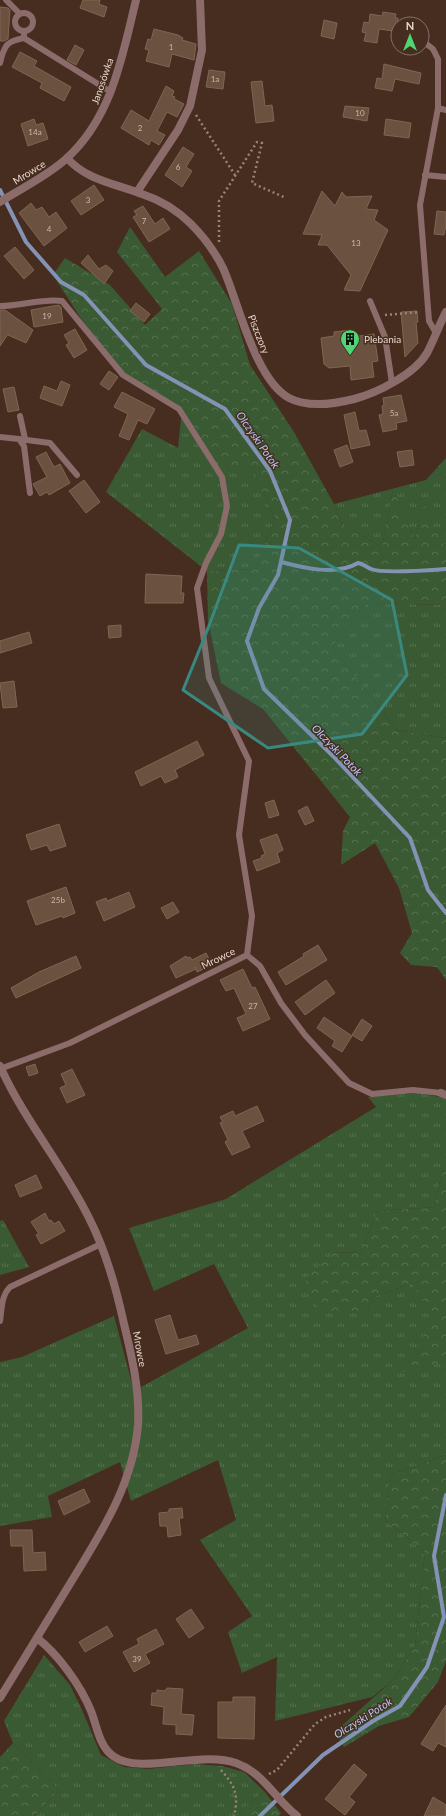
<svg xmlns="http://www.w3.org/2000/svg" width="446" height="1816" font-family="Lato,sans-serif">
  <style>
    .grass { fill: url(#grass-tufts) }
    .forest { fill: url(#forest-crowns) }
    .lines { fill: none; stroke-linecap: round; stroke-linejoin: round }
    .stream { stroke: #8492b6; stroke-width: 4 }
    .building { fill: #6b513f; stroke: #816553 }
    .path { stroke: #998378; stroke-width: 2.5; stroke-dasharray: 2 3; stroke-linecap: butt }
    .service { stroke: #8c6c6b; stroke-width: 6 }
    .minor { stroke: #8c6c6b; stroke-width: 8 }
    .tertiary { stroke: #8c6c6b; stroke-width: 8 }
    .marked { fill: #3a8981; fill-opacity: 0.2; stroke: #3a8981; stroke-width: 3; stroke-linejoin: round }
    .labels { text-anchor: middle; stroke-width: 3; stroke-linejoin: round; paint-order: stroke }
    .number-label { font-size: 8px; fill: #c9b6aa }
    .street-label { font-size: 10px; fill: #e8d7ce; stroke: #472d1f }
    .poi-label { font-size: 10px; fill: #e8d7ce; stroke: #472d1f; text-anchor: start }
    .water-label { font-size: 11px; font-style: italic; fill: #b3cbfc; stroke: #472d1f }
  </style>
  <defs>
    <pattern id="grass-tufts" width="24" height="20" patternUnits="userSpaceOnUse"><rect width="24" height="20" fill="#3a5a33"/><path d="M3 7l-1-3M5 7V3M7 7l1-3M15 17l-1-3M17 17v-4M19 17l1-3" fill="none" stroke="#56714f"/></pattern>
    <pattern id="forest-crowns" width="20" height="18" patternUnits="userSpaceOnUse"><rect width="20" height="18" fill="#3a5a33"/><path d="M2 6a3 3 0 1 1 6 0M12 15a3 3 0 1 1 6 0" fill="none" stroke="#56714f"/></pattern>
  </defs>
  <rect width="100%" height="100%" fill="#472d1f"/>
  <path class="grass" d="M 182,409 L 253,470 L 275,518 L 255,569 L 207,571 L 106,492 L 142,429 L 178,448 Z
    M 446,458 L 446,543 L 442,545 L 424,505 L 415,539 L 393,490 L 382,547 L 342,524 L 334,504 L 426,480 Z
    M 367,603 L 446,605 L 446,738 L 397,730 L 332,647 Z
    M 417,1093 L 446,1098 L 446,1168 L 443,1168 L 434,1207 L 378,1211 L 360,1252 L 333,1253 L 367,1314 L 371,1298 L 412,1283 L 435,1319 L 403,1371 L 446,1361 L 446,1455 L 390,1475 L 385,1520 L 425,1552 L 415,1646 L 394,1679 L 372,1697 L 275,1721 L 277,1657 L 242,1673 L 228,1632 L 252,1616 L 200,1540 L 236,1520 L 218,1460 L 131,1501 L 120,1462 L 48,1496 L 52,1517 L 0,1526 L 0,1362 L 22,1357 L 114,1316 L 134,1391 L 248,1328 L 214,1264 L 154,1291 L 129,1228 L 226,1199 L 376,1107 L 368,1097 Z
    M 3,1220 L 29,1267 L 0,1275 L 0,1221 Z
    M 44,1655 L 70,1685 L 82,1710 L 101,1755 L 124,1767 L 149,1769 L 195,1764 L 222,1766 L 244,1772 L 264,1791 L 235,1816 L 34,1816 L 59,1790 L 13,1743 L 4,1721 Z"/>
  <path class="forest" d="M 130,227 L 165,277 L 199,251 L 232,304 L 250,365 L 294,432 L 334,504 L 342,524 L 382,547 L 393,489 L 415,539 L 424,504 L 442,544 L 446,543 L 446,605 L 367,603 L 332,647 L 397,730 L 446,738 L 446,980 L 437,967 L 411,965 L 400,953 L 412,933 L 399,888 L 375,843 L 341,865 L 343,831 L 350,817 L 263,709 L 221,683 L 208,620 L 207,571 L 255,569 L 275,518 L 253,471 L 221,471 L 182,409 L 124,374 L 82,320 L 53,275 L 65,258 L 110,285 L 145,325 L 162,309 L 117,252 Z
    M 443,1168 L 446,1168 L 446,1361 L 402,1372 L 434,1319 L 412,1283 L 371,1298 L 367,1314 L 319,1311 L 305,1279 L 333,1253 L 360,1252 L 378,1211 L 434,1207 Z
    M 446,1455 L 446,1661 L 438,1682 L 409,1717 L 379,1726 L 344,1747 L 335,1732 L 394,1679 L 415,1646 L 425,1552 L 385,1520 L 390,1475 Z
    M 13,1743 L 59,1790 L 34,1816 L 0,1816 L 0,1757 Z
    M 264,1791 L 281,1813 L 279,1816 L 235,1816 Z"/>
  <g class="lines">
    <path class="stream" d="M 0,190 L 26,242 L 61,282 L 84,295 L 146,365 L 225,409 L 270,471 L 290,520 L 278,575 L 259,608 L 247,641 L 264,689 L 333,756 L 410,838 L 428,890 L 446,913
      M 281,562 C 304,568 336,576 358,563 C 363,564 367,567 371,569 C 383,574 432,570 446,569
      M 260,1816 L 323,1755 L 373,1721 L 400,1706 L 427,1667 L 444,1617 L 434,1556 L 446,1495"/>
  </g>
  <path class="building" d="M 83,0 L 100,0 L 99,4 L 107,7 L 104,17 L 80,8 Z
    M 0,7 L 8,8 L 10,10 L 8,39 L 4,41 L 0,41 Z
    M 383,12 L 396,14 L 395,18 L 398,18 L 398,29 L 394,28 L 393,31 L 379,29 L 377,43 L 364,41 L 366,33 L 362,32 L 364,22 L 369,23 L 370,14 L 382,16 Z
    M 324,20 L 337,23 L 334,39 L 321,36 Z
    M 154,29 L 178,35 L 183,38 L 182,40 L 196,44 L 194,60 L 172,54 L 169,67 L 146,61 L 149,50 L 145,49 L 148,39 L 151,40 Z
    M 75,45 L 84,50 L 76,65 L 67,60 Z
    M 20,52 L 37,61 L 34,66 L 71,87 L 64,101 L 40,88 L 42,83 L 12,67 Z
    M 384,64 L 421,73 L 419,84 L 395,79 L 392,91 L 375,88 L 377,78 L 382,79 Z
    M 209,70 L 225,72 L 223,89 L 206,87 Z
    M 262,81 L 265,106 L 272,105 L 274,121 L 256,123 L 251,82 Z
    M 166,86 L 174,91 L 172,96 L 175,97 L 174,99 L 184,104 L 177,117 L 167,112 L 157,131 L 165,135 L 159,145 L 151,140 L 149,145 L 121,128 L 131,110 L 149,121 Z
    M 345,106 L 369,108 L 367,121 L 343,117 Z
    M 34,119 L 36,125 L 43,123 L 48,139 L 28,146 L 21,124 Z
    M 386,119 L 411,123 L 409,138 L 384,135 Z
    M 183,147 L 194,154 L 186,167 L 192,171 L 182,187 L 165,175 Z
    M 94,185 L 104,200 L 81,215 L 71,201 Z
    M 322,191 L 335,206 L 342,192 L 346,197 L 372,196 L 366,209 L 378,210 L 374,220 L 388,230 L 360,291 L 344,290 L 351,275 L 327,245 L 318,245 L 322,235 L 303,234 Z
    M 31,203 L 36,210 L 42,207 L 49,217 L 56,212 L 67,228 L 44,246 L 19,213 Z
    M 143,206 L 155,224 L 163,218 L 170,229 L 149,242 L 133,217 L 137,215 L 134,211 Z
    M 437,211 L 446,212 L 446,229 L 445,229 L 444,235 L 434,234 Z
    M 15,247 L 34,270 L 24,279 L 4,256 Z
    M 88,255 L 99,269 L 106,265 L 113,271 L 104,284 L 81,263 Z
    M 136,303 L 150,314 L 144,322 L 130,311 Z
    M 59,305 L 61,307 L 63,322 L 34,327 L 31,310 Z
    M 0,310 L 5,310 L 33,330 L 26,343 L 8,335 L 8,334 L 0,346 Z
    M 417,311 L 418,322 L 416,322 L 418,343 L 405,357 L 401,312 Z
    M 75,329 L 87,350 L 74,358 L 66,345 L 69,343 L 64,335 Z
    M 351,330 L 352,337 L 374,334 L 378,361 L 372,362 L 374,377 L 351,380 L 350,366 L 329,368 L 324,364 L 321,338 L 334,336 L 334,332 Z
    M 109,371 L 118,377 L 109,390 L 100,384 Z
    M 61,381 L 70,385 L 62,406 L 40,398 L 44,386 L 57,391 Z
    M 14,387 L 19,410 L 8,412 L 3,389 Z
    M 122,392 L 155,409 L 147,424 L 138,420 L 129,440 L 119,436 L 128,414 L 114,407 Z
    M 401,395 L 407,421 L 396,423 L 397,429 L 383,432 L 379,415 L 383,414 L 382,406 L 384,405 L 383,398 Z
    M 355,412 L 359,431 L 366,430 L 370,445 L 351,449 L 344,415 Z
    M 347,445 L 353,462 L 340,467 L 334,450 Z
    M 412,450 L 414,465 L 400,467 L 397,452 Z
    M 46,452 L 54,467 L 60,464 L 70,483 L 49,495 L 47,492 L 40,496 L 33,484 L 47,477 L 36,457 Z
    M 84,480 L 100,502 L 86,513 L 69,491 Z
    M 146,574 L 182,576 L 181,593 L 184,593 L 183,603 L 145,603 Z
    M 121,625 L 121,637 L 109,638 L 108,626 Z
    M 29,632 L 32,643 L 0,653 L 0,641 Z
    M 14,681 L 17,707 L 3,708 L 0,683 Z
    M 197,741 L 204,755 L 175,770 L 178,777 L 165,783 L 161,776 L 141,786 L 135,772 Z
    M 274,800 L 279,815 L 269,818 L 265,803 Z
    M 307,806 L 314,821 L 305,825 L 298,811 Z
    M 59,824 L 66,846 L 50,851 L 47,845 L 31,850 L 26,835 Z
    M 277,834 L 283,850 L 277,853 L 280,862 L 257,871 L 253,861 L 262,858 L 261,856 L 265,854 L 260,840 Z
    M 66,887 L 75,913 L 63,918 L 62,916 L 36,925 L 27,901 Z
    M 129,892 L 135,907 L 104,921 L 96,902 L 106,898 L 107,901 Z
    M 173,902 L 179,912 L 167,919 L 161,908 Z
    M 318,945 L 327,960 L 286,985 L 278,972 L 304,956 L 303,954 Z
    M 206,953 L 212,965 L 197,972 L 195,967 L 196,969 L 176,978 L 170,966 L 186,956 L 187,958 L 190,957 L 192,960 Z
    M 76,956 L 81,968 L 16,998 L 11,988 L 39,972 Z
    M 243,969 L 252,988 L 255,987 L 270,1019 L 243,1031 L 237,1018 L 246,1014 L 234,988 L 226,991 L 220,980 Z
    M 326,980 L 335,993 L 305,1015 L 295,1002 Z
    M 324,1017 L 352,1036 L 342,1052 L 332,1046 L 335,1041 L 317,1028 Z
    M 362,1019 L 372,1026 L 362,1041 L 352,1035 Z
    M 35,1064 L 38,1073 L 29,1076 L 26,1067 Z
    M 72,1069 L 85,1095 L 67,1103 L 60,1088 L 66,1085 L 61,1074 Z
    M 257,1106 L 264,1121 L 242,1131 L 250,1147 L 232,1155 L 225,1142 L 228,1140 L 220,1123 L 223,1122 L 220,1117 L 233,1111 L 235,1116 Z
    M 36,1175 L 42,1188 L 20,1197 L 15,1185 Z
    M 45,1213 L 49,1221 L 51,1220 L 54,1224 L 59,1221 L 65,1231 L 41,1244 L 36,1235 L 39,1234 L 31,1222 Z
    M 170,1315 L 178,1340 L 196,1335 L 199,1344 L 166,1354 L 155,1320 Z
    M 84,1489 L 90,1502 L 64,1515 L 58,1501 Z
    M 182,1508 L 183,1518 L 179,1518 L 181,1535 L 168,1537 L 167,1526 L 160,1526 L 159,1513 L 169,1512 L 169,1509 Z
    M 10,1530 L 32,1530 L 33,1553 L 45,1552 L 46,1570 L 24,1571 L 23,1546 L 11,1546 Z
    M 191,1609 L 204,1628 L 189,1638 L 176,1619 Z
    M 107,1626 L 113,1636 L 85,1652 L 79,1642 Z
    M 156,1629 L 164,1644 L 145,1654 L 150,1663 L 134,1672 L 123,1652 L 139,1644 L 137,1639 Z
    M 167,1688 L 183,1689 L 181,1714 L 194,1715 L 192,1735 L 176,1734 L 176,1725 L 163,1724 L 164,1707 L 151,1705 L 152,1693 L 157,1693 L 157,1690 L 165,1691 Z
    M 233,1697 L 255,1697 L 254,1739 L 218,1738 L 218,1702 L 233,1702 Z
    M 446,1705 L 446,1747 L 438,1743 L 433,1751 L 421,1744 Z
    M 354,1764 L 367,1775 L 349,1797 L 355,1802 L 345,1815 L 325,1799 Z
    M 433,1797 L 446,1805 L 446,1816 L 424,1816 Z"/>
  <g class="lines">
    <path class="path" d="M 196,115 L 235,175
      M 219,242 L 219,201 L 257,142 L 262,143 L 252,183 L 286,198
      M 385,315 L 420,312
      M 221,1770 C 235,1786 239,1794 234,1816
      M 269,1774 L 277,1770 L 315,1724 L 326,1717 L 350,1710"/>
    <path class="service" d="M 6,0 L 19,13
      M15 22a9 9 0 1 1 18 0a9 9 0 1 1-18 0Z
      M 24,31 L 24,38 L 111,92
      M 424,42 L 433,49 L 438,59 L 438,108 L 420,205 L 429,321 L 436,333
      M 0,63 C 4,45 7,41 24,38
      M 438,108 L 446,110
      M 425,175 L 446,177
      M 370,301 L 385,337 L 392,383
      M 0,306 C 19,306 45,298 62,301 L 123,375 L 179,409 L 222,477 L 227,506 L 221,534 L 206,563 L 197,588 L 209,678 L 249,761 L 239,835 L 252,916 L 247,955
      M 20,416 L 25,439
      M 0,437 L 19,439 L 24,446 L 30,493
      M 19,439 L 50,443 L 77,475
      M 0,1069 L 70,1043 L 247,955 L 260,966 L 281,1003 L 305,1035 L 349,1083 L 372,1094 L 413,1090 L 441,1093
      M 0,1321 C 2,1309 1,1296 10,1287 L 101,1244"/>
    <path class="minor" d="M 67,158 C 86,180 116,184 142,194 C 160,200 178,211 191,224 C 203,236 215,252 223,268 C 238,301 255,380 289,398 C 308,408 334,404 354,399 C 377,393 415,374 427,353 C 434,340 439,325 446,312
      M 137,192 L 178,130 L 190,106 L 202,50 L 200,0
      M 441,1093 L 446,1095
      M 37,1638 C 58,1654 81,1686 91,1711 C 97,1726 99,1746 113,1756 C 140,1776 200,1750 236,1763 C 264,1773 275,1799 297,1816"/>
    <path class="tertiary" d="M 0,202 C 22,188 47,176 66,159 C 112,118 122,57 136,0
      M 0,1066 C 24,1120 63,1165 89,1218 C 106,1251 116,1287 124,1324 C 132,1357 140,1391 138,1425 C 133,1486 99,1536 68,1587 C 45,1624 23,1661 0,1698"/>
  </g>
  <path class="marked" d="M 239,545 L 299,548 L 392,600 L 407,675 L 362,734 L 268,748 L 183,690 L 207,631 Z"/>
  <defs>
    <g id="building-pin" transform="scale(1)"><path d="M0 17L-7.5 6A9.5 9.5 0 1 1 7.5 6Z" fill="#4ed675" stroke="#472d1f"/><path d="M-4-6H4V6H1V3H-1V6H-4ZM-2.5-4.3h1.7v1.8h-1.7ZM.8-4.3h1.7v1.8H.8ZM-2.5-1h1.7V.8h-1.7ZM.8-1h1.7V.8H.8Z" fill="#111"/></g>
  </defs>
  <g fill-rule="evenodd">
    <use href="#building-pin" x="350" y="339"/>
  </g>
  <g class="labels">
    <g class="number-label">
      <text x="171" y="50">1</text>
      <text x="215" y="82">1a</text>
      <text x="360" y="116">10</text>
      <text x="140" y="131">2</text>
      <text x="35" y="135">14a</text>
      <text x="178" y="170">6</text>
      <text x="88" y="203">3</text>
      <text x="144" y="224">7</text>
      <text x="49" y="232">4</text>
      <text x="356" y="246">13</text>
      <text x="47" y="319">19</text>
      <text x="394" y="416">5a</text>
      <text x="58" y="903">25b</text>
      <text x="253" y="1009">27</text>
      <text x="137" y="1662">39</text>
    </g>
    <g class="street-label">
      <text transform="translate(102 81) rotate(-71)" y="4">Janosówka</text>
      <text transform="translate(29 172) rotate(-32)" y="4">Mrowce</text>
      <text transform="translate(259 334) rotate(68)" y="4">Piszczory</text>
      <text transform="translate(218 958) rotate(-26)" y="4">Mrowce</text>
      <text transform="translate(140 1349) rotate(79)" y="4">Mrowce</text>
    </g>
    <g class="poi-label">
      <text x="364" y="343">Plebania</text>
    </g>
    <g class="water-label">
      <text transform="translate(258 440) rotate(55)" y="4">Olczyski Potok</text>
      <text transform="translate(337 750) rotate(46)" y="4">Olczyski Potok</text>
      <text transform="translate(363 1718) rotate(-32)" y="4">Olczyski Potok</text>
    </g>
  </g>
  <g transform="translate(410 36)"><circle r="19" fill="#472d1f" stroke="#877165"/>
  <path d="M0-3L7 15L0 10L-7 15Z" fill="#4ed675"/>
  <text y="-6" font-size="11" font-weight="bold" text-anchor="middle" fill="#e8d7ce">N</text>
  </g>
</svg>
